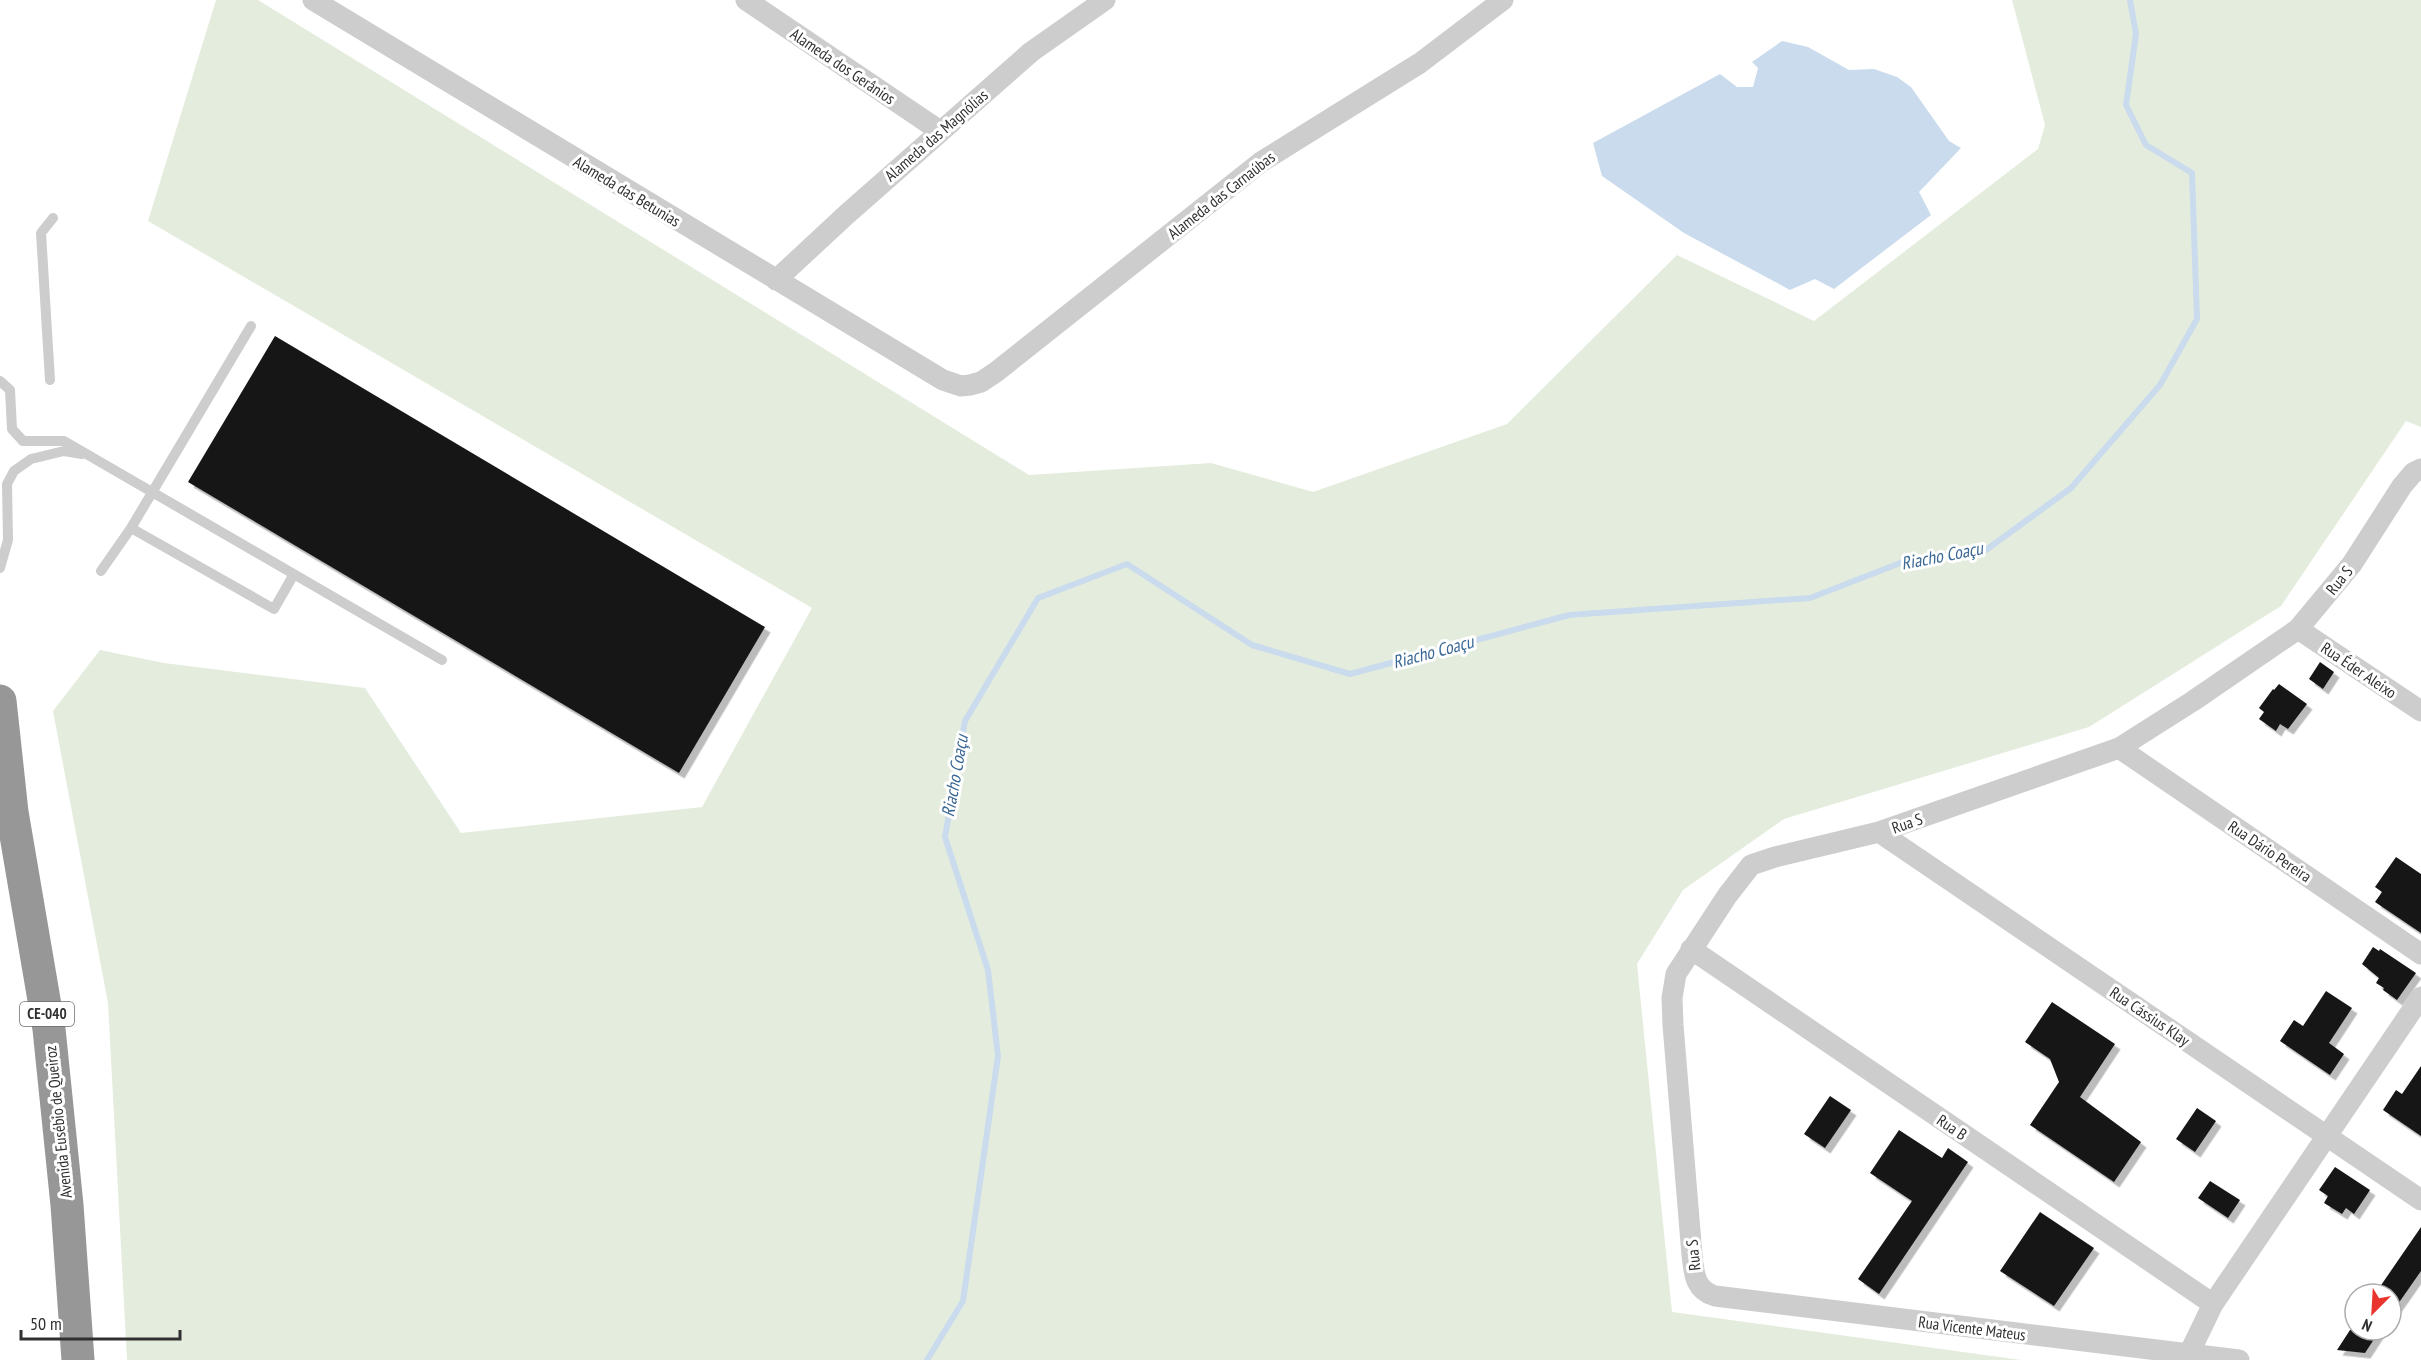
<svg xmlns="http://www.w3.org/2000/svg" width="2421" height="1360" font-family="'PT Sans Narrow',sans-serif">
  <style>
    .green { fill: #e4eddd }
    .water { fill: #c9dbed }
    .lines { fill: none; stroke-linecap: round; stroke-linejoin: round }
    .stream { stroke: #c9dbed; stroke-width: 6 }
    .building { fill: #171717; filter: url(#shadow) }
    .lane { stroke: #cdcdcd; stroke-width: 10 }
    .street { stroke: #cdcdcd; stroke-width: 21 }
    .highway { stroke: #979797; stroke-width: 33 }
    .labels { text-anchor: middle; stroke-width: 6; stroke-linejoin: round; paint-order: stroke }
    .shield { fill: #fff; stroke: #6e6e6e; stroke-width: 1.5 }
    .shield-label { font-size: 15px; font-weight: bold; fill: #303030 }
    .street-label { font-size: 16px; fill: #303030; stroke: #fff }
    .water-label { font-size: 18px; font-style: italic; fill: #3b6895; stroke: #fff }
  </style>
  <defs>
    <filter id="shadow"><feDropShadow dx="5.5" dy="5.5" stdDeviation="0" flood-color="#0004"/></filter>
  </defs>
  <rect width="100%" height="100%" fill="#fff"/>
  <path class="green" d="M 216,0 L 258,0 L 1029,475 L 1211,463 L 1313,492 L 1507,424 L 1677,255 L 1814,321 L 2038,149 L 2045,125 L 2012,0 L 2421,0 L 2421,427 L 2406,421 L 2281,606 L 2089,727 L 1784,819 L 1683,890 L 1637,964 L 1672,1312 L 2021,1360 L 127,1360 L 108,1003 L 53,711 L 100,650 L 164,663 L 365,688 L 461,833 L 702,807 L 812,608 L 148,221 Z"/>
  <path class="water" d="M 1782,41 L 1808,47 L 1849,70 L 1874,69 L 1897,77 L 1911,87 L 1949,141 L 1961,148 L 1919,192 L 1931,215 L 1834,289 L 1815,279 L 1790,290 L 1684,233 L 1602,176 L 1593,143 L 1720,74 L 1737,87 L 1753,87 L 1758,68 L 1752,62 Z"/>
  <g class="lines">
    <path class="stream" d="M 927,1360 L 963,1301 L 998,1056 L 988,970 L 945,837 L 965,721 L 1038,598 L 1127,564 L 1252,645 L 1350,674 L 1569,615 L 1810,598 L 1908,560 L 1986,550 L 2071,488 L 2160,385 L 2197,319 L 2192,173 L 2146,145 L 2126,105 L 2136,34 L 2130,0"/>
  </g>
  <path class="building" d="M 275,336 L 765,627 L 679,773 L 188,482 Z
    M 2320,662 L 2334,672 L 2323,689 L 2309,679 Z
    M 2279,684 L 2307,704 L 2288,729 L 2280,724 L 2276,731 L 2259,719 L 2264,712 L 2259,708 L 2273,689 L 2274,690 Z
    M 2396,857 L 2421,874 L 2421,933 L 2375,902 L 2382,892 L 2375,887 Z
    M 2373,947 L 2379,951 L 2380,949 L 2416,973 L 2397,1000 L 2383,990 L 2384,988 L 2376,983 L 2379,978 L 2362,964 Z
    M 2326,991 L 2352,1008 L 2329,1043 L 2344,1054 L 2330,1075 L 2280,1041 L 2294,1020 L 2303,1026 Z
    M 2052,1002 L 2115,1044 L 2080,1097 L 2141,1142 L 2114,1182 L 2030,1125 L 2059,1082 L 2050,1059 L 2025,1042 Z
    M 2421,1066 L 2421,1136 L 2383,1110 L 2396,1090 L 2402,1094 Z
    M 1830,1096 L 1851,1110 L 1825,1148 L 1804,1134 Z
    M 2197,1108 L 2216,1121 L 2195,1152 L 2176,1139 Z
    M 1899,1130 L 1942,1158 L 1948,1148 L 1968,1162 L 1879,1294 L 1858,1279 L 1912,1201 L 1870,1173 Z
    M 2335,1167 L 2370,1190 L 2354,1214 L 2346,1208 L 2342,1214 L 2324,1203 L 2328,1196 L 2319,1190 Z
    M 2210,1181 L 2240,1200 L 2228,1218 L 2198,1198 Z
    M 2040,1212 L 2094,1248 L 2054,1306 L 2000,1271 Z
    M 2421,1227 L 2421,1271 L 2391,1314 L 2391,1294 L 2375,1294 Z
    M 2350,1330 L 2380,1330 L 2365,1353 L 2337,1350 Z"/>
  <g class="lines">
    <path class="lane" d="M 50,380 L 41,233 L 53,218
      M 0,381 L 10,390 L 12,429 L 23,441 L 64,441 L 442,660
      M 131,528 L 274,609 L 294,574
      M 0,568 L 8,540 L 7,484 L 14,471 L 31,459 L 64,451 L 82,454
      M 101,571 L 131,528 L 251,326"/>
    <path class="street" d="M 313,0 L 943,380 L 961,386 L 970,385 L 981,382 L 996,372 L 1261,162 L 1420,63 L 1503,0
      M 746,0 L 940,131
      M 776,280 L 846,215 L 1031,52 L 1105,0
      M 2298,629 L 2421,711
      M 2119,748 L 2421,954
      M 1879,832 L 2421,1200
      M 1691,949 L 2213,1304
      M 2186,1360 L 2213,1304 L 2421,997
      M 2239,1360 L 1715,1296 C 1695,1290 1694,1274 1692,1255 L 1673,1025 L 1672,998 L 1676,974 L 1727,896 L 1751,865 L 1775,857 L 1879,832 L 2119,748 L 2193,701 L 2298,629 L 2352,564 L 2402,486 L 2413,473 L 2421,469"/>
    <path class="highway" d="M 0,701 L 12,812 L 49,1029 L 67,1205 L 78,1360"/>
  </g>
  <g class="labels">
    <rect class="shield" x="20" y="1002" width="54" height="24" rx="4.5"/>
    <g class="shield-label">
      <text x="47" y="1019">CE-040</text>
    </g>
    <g class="street-label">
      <text transform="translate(843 66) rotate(34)" y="6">Alameda dos Gerânios</text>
      <text transform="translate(936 135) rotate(-41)" y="6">Alameda das Magnólias</text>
      <text transform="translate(627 191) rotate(31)" y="6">Alameda das Betunias</text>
      <text transform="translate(1221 195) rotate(-38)" y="6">Alameda das Carnaúbas</text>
      <text transform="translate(2339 580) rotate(-51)" y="6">Rua S</text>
      <text transform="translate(2359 670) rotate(34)" y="6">Rua Éder Aleixo</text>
      <text transform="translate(1907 823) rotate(-19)" y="6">Rua S</text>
      <text transform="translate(2270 851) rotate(34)" y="6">Rua Dário Pereira</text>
      <text transform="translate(2150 1016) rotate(34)" y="6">Rua Cássius Klay</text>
      <text transform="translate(58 1122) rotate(-96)" y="6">Avenida Eusébio de Queiroz</text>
      <text transform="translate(1952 1127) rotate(34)" y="6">Rua B</text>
      <text transform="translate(1693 1255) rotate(-96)" y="6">Rua S</text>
      <text transform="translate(1972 1328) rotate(7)" y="6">Rua Vicente Mateus</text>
    </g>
    <g class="water-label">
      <text transform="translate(1942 556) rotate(-11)" y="6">Riacho Coaçu</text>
      <text transform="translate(1433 652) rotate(-15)" y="6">Riacho Coaçu</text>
      <text transform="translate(955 776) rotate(-80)" y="6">Riacho Coaçu</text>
    </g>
  </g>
  <g transform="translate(2373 1312) rotate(204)"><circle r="28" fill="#ffffff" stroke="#acacac" stroke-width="1.5"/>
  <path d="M0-4.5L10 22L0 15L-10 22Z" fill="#ea342e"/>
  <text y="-9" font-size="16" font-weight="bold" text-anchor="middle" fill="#303030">N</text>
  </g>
  <path d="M21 1330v9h159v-9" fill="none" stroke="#303030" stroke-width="3"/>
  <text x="30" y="1330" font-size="18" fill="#303030" stroke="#ffffff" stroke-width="4.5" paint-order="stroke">50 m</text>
</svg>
